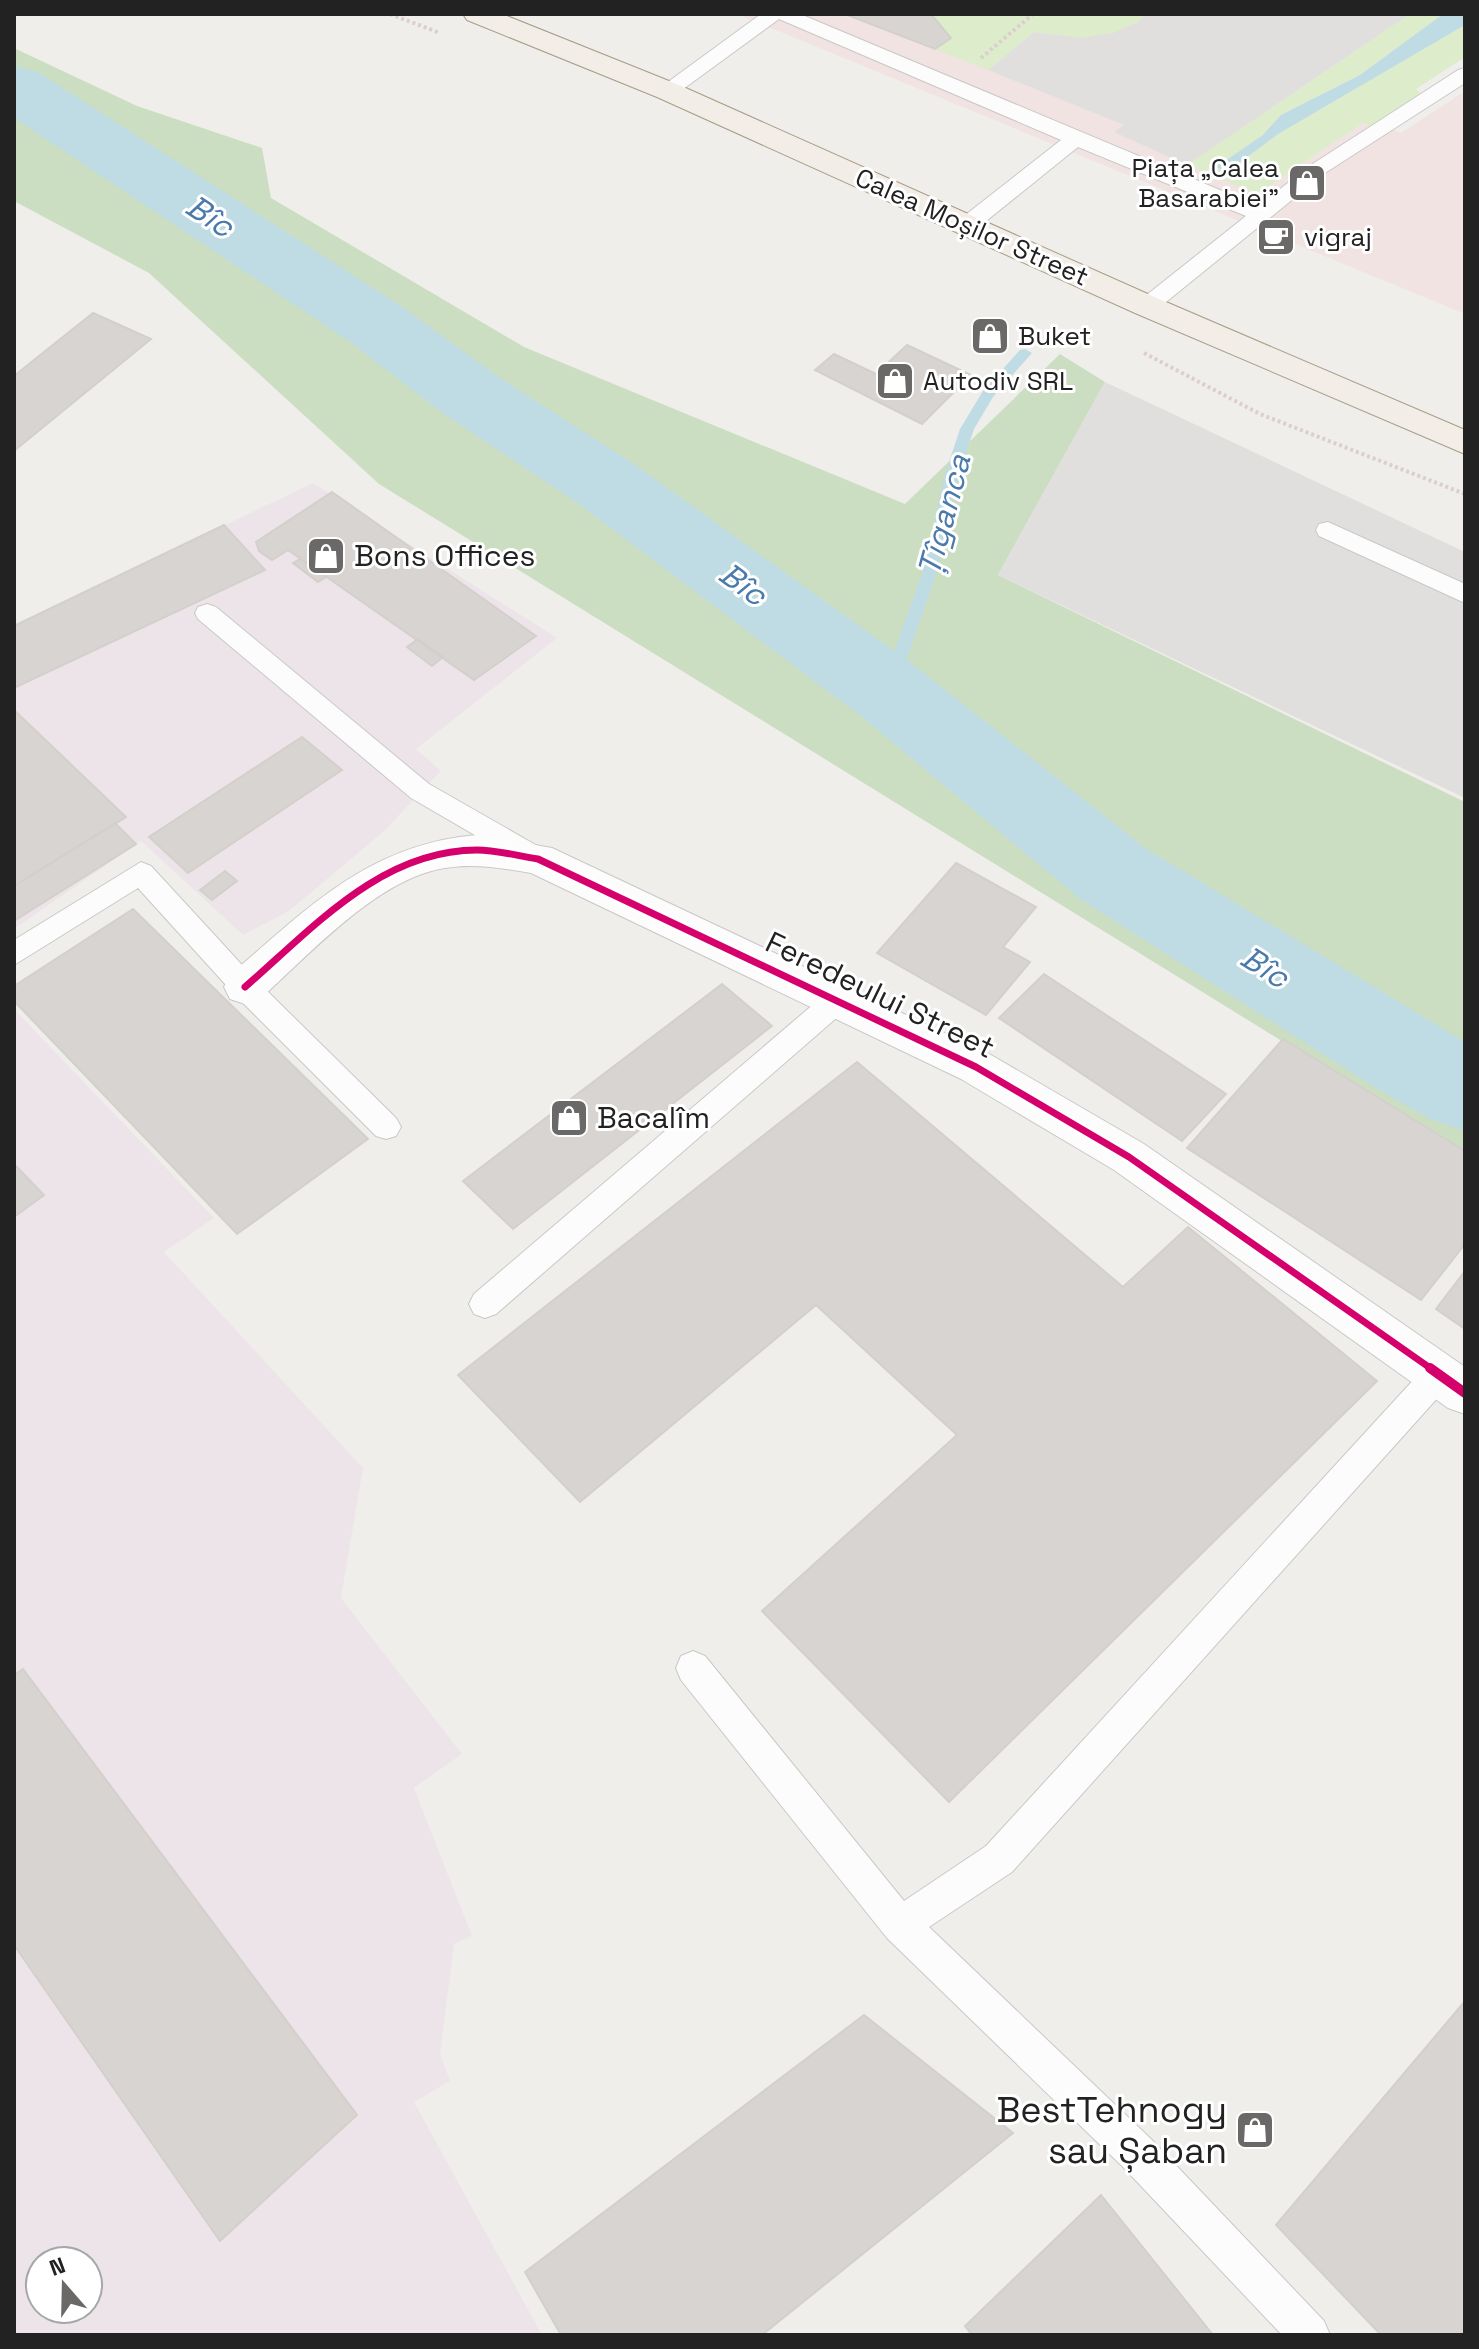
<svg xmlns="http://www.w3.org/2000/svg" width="1479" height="2349" font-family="'Space Grotesk',sans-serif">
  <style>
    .commercial { fill: #f1e3e1 }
    .industrial { fill: #ede4e9; fill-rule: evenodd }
    .grass { fill: #ddeccb }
    .forest { fill: #cbdec1 }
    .parking { fill: #e0dfde }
    .water { fill: #bfdbe3 }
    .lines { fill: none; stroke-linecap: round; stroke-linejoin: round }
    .stream { fill: #bfdbe3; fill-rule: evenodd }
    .river { fill: #bfdbe3; fill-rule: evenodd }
    .building { fill: #d7d4d2; stroke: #d3d0cc; stroke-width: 2 }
    .lane-casing { stroke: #c9c8c7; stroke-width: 2 }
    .street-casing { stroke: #c9c8c7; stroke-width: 2 }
    .primary-casing { stroke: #a79c86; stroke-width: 2 }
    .path { stroke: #dccecd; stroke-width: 4; stroke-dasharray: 3 3; stroke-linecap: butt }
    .lane { fill: #fdfcfc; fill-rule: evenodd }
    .street { fill: #fdfcfc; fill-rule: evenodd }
    .primary { fill: #f3ede7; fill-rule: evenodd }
    .cycleway-far1-casing { stroke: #fff; stroke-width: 12 }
    .cycleway-casing { stroke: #fff; stroke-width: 15 }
    .cycleway-far1 { stroke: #d6006c; stroke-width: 7 }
    .cycleway { stroke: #d6006c; stroke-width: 10 }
    .labels { text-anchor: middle; stroke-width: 6; stroke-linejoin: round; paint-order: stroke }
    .far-poi-label { font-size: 26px; fill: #222; stroke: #fff; text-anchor: start }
    .far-street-label { font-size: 26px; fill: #222; stroke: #fff }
    .poi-label { font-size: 30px; fill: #222; stroke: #fff; text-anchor: start }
    .street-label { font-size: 30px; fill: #222; stroke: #fff }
    .water-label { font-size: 32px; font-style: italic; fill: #4a7aab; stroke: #fff }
    .near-poi-label { font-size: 36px; fill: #222; stroke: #fff; text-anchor: end }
  </style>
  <rect width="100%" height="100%" fill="#f0eeeb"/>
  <path class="commercial" d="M 737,14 L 931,14 L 951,38 L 988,70 L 1034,32 L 1113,33 L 1137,22 L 1401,133 L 1465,91 L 1465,314 Z"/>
  <path class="industrial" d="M 313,483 L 557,638 L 416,749 L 441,771 L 383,832 L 289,911 L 243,935 L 141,841 L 14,929 L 14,626 Z
    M 14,1009 L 214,1218 L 164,1252 L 363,1468 L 341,1598 L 462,1754 L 414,1788 L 472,1936 L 454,1944 L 440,2054 L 450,2081 L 414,2102 L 542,2335 L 14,2335 ZM 40,2261 L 88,2261 L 88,2309 L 40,2309 Z"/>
  <path class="grass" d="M 931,14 L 1146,14 C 1117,43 1071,40 1034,32 L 988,70 L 935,49 L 951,37 Z
    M 1410,14 L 1443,14 L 1360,75 L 1281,115 L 1263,135 L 1228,159 L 1209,164 L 1227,172 L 1278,134 L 1465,25 L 1465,57 L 1416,89 L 1421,93 L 1370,126 L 1363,123 L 1257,194 L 1187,165 Z"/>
  <path class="forest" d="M 14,48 L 137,106 L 262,148 L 271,198 L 524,347 L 905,504 L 1060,354 L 1105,382 L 998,575 L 1465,802 L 1465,1154 L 379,484 L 149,273 L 14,201 Z"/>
  <path class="parking" d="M 1146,14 L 1410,14 L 1187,165 L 1114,132 L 1124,125 L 988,70 L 1034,32 L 1082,38 L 1113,33 L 1137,22 Z
    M 1105,382 L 1465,552 L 1465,798 L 998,575 Z"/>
  <path class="water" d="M 1443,14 L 1465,14 L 1465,25 L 1278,134 L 1227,172 L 1208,163 L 1228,159 L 1263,135 L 1281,115 L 1360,75 Z"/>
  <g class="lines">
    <path class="stream" d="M 1025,349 L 1032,353 L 993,397 L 974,429 L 959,474 L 937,571 L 896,691 L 888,697 L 883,695 L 880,691 L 923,571 L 945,474 L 960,429 L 983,391 L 1020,350 Z"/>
    <path class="river" d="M 14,66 L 38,72 L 404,308 L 500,378 L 634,464 L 919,669 L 1145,848 L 1465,1042 L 1465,1131 L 1430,1119 L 1371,1085 L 1079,898 L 857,713 L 576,502 L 444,414 L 350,342 L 14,118 Z"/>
  </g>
  <path class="building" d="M 845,14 L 931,14 L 951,38 L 935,49 Z
    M 93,313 L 151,339 L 14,451 L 14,376 Z
    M 907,345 L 971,375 L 922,424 L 815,370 L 834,354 L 876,374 Z
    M 332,492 L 536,636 L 474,680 L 288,550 L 272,560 L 259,551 L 256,542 Z
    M 224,525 L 265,570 L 14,688 L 14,626 Z
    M 300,559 L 326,577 L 318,582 L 293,563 Z
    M 418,639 L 443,657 L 432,666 L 407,647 Z
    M 14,710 L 126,817 L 14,886 Z
    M 302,737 L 342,770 L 188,873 L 149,837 Z
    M 115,823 L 136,844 L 14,921 L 14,886 Z
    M 956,863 L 1036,907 L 1003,947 L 1030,962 L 986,1015 L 877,953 Z
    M 225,871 L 237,881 L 212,900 L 200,890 Z
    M 133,909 L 368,1139 L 237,1234 L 14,1001 L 14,986 Z
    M 1044,974 L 1226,1094 L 1182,1141 L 999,1018 Z
    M 722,984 L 772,1026 L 513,1229 L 463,1181 Z
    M 1283,1039 L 1465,1151 L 1465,1244 L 1421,1300 L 1187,1148 Z
    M 857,1062 L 1123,1287 L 1188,1227 L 1377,1381 L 949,1802 L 762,1611 L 957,1435 L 816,1305 L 580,1502 L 458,1375 Z
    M 14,1164 L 44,1195 L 14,1217 Z
    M 1465,1271 L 1465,1329 L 1436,1309 Z
    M 23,1669 L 357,2115 L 220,2241 L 14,1945 L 14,1675 Z
    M 1465,2001 L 1465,2335 L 1381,2335 L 1276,2225 Z
    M 864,2015 L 1013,2133 L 762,2335 L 561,2335 L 525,2272 Z
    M 1101,2195 L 1213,2335 L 972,2335 L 965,2326 Z"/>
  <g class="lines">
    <g class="lane-casing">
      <path id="lane" d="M 761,14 L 800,14 L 1258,206 L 1311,165 L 1458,70 L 1465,68 L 1465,83 L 1325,173 L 1155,311 L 1139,311 L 1136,306 L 1139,301 L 1246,216 L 1078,147 L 975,230 L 959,230 L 956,225 L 959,220 L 1061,140 L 779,19 L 675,95 L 661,95 L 658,91 L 661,87 Z
        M 1328,522 L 1465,584 L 1465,603 L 1319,536 L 1316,530 L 1319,524 Z
        M 207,604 L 216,607 L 429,784 L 548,852 L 552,859 L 548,866 L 538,869 L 528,866 L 411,798 L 198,619 L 195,613 L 198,607 Z
        M 141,862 L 151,866 L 255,979 L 396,1118 L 401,1127 L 396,1136 L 386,1139 L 376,1136 L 235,995 L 138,888 L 14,965 L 14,940 Z
        M 839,988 L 849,991 L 853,999 L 849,1007 L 496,1314 L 485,1318 L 474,1314 L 469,1304 L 474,1294 L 829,991 Z
        M 1439,1360 L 1450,1364 L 1455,1374 L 1450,1384 L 1012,1872 L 929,1927 L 1151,2139 L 1324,2321 L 1330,2335 L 1282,2335 L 1123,2167 L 887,1938 L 681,1680 L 676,1668 L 681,1656 L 693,1651 L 705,1656 L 904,1901 L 986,1846 L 1428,1364 Z"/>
    </g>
    <g class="street-casing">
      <path id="street" d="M 477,835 L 552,848 L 991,1055 L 1144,1144 L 1465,1367 L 1465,1414 L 1448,1408 L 1114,1170 L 961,1079 L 531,873 C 502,868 474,863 445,868 C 378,878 309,955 260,999 L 245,1004 L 230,999 L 224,987 L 230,975 C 308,908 369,844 477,835 Z"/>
    </g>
    <g class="primary-casing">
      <path id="primary" d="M 463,14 L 502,14 L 679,85 L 1159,299 L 1465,430 L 1465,454 L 1135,313 L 657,97 L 467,20 Z"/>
    </g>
    <path class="path" d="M 390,14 L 440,33
      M 981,58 L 1033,14
      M 1144,353 L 1260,414 L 1465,494"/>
    <use href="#lane" class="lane"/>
    <use href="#street" class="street"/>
    <use href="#primary" class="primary"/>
    <g class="cycleway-far1-casing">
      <path id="cycleway-far1" d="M 245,987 C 312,929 381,850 477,850 C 497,850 518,856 538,859 L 976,1067 L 1129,1157 L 1433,1370"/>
    </g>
    <g class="cycleway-casing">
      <path id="cycleway" d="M 1430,1368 L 1465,1393"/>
    </g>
    <use href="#cycleway-far1" class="cycleway-far1"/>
    <use href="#cycleway" class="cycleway"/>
  </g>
  <defs>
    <g id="shop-square" transform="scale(2)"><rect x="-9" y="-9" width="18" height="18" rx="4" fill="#6a6968" stroke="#fff"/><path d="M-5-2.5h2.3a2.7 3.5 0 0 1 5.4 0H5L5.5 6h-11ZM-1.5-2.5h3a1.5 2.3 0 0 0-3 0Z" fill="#fff"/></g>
    <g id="cafe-square" transform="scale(2)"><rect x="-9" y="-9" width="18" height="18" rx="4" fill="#6a6968" stroke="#fff"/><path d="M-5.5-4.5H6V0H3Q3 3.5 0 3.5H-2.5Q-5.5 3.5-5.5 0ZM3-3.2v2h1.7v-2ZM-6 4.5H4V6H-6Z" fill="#fff"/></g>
  </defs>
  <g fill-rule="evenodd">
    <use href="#shop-square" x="1307" y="183"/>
    <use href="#cafe-square" x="1276" y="237"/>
    <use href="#shop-square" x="990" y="336"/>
    <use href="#shop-square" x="895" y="381"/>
    <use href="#shop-square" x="326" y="556"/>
    <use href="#shop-square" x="569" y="1118"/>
    <use href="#shop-square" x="1255" y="2130"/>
  </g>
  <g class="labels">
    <g class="far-poi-label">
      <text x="1279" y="177" text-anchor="end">Piața „Calea<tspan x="1279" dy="30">Basarabiei”</tspan></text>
      <text x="1304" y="246">vigraj</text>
      <text x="1018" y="345">Buket</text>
      <text x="923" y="390">Autodiv SRL</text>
    </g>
    <g class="far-street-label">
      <text transform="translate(972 227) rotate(24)" y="9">Calea Moșilor Street</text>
    </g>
    <g class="poi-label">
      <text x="354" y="566">Bons Offices</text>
      <text x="597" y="1128">Bacalîm</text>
    </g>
    <g class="street-label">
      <text transform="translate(880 995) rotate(26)" y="10">Feredeului Street</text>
    </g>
    <g class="water-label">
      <text transform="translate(210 216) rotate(33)" y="11">Bîc</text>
      <text transform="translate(944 515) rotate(-75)" y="11">Țîganca</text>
      <text transform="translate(743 584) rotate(36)" y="11">Bîc</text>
      <text transform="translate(1265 967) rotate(32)" y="11">Bîc</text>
    </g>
    <g class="near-poi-label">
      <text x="1227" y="2122">BestTehnogy<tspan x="1227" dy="41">sau Șaban</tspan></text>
    </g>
  </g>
  <rect width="1479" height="2349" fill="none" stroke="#222222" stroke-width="32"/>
  <g transform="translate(64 2285) rotate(340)"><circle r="38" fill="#ffffff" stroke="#a7a7a7" stroke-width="2"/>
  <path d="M0-6L14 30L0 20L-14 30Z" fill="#6a6968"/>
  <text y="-12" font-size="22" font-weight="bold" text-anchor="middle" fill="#222222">N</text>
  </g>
</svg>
